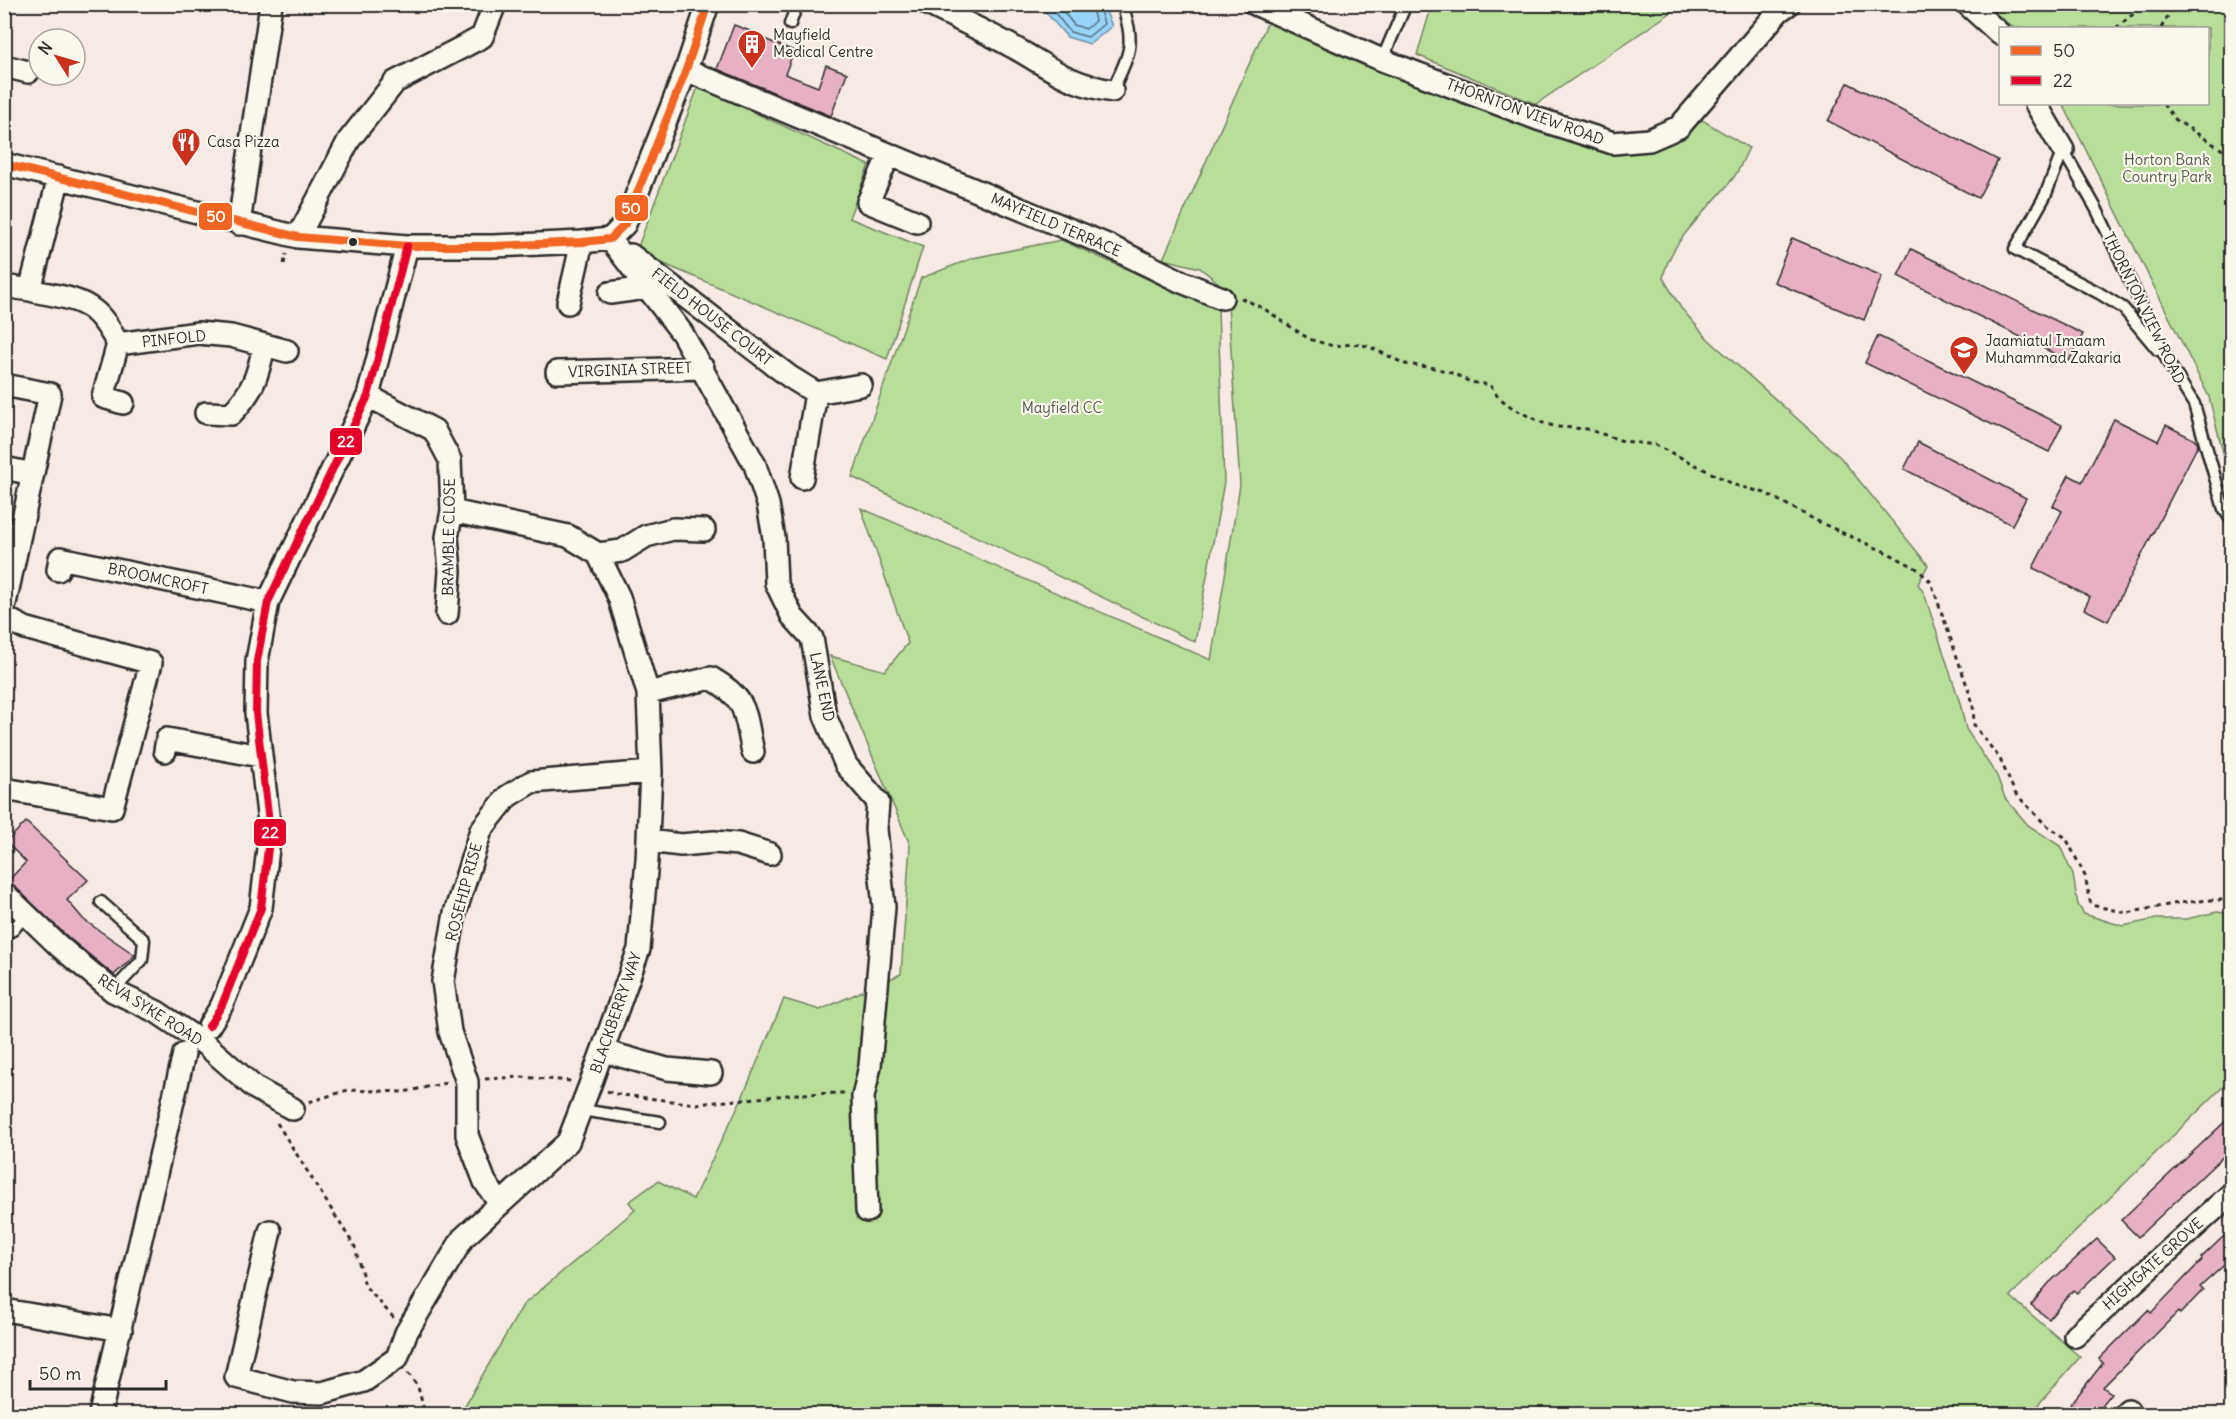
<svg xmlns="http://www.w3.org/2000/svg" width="2236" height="1419" font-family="Delius,sans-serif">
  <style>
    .green { fill: #b8de99; stroke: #728462; stroke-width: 1.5 }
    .water { fill: #97d4f8; stroke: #6c90a6; stroke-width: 1.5 }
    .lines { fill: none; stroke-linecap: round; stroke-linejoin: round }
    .shore { stroke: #566f7d; stroke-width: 1.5 }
    .building { fill: #e8b0c5; stroke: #2b2b2b; stroke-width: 1.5 }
    .service-casing { stroke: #2b2b2b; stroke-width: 15 }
    .minor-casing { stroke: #2b2b2b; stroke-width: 26 }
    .path { stroke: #2b2b2b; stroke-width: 3; stroke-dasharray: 4.5 4.5; stroke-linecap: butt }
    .service { stroke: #fbf7ec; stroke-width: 10 }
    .minor { stroke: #fbf7ec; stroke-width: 21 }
    .bus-1-casing { stroke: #fbf7ec; stroke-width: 12 }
    .bus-2-casing { stroke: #fbf7ec; stroke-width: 12 }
    .bus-1 { stroke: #f26522; stroke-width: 8 }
    .bus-2 { stroke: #e4002b; stroke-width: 8 }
    .bus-dot { fill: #2b2b2b; stroke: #fbf7ec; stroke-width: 2 }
    .labels { text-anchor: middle; stroke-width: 4.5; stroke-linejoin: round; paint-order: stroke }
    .poi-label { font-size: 15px; fill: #2b2b2b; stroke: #fbf7ec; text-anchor: start }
    .street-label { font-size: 15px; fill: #2b2b2b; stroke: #fbf7ec }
    .park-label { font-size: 15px; fill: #4e5846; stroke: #fbf7ec }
    .line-badge { stroke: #fbf7ec; stroke-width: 2 }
    .badge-label { font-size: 16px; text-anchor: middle; font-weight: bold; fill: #fff }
  </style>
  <rect width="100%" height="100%" fill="#f7e9e4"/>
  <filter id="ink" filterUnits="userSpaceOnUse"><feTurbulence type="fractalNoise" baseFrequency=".0167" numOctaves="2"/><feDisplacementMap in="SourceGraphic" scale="12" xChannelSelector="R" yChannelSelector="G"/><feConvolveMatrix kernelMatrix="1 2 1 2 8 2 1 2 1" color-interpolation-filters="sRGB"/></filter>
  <g filter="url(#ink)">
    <path class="green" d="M 1432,5 L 1432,4 L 1682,5 L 1536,104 L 1417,55 Z
      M 1985,5 L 2231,5 L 2231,484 L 2209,397 L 2063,104 L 2208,104 L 2208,28 L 2014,28 Z
      M 1269,19 L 1587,141 L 1660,136 L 1699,118 L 1749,148 C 1744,157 1740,169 1734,177 C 1711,208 1670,239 1663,278 L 1681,308 L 1708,339 L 1840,457 L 1928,565 L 1918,584 L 1924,593 L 1960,703 L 1966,729 L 1997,776 L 2005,798 L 2028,825 L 2060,846 L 2073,875 L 2078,905 L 2084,914 L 2123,926 L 2156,919 L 2186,919 L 2217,912 L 2231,914 L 2231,1079 L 2010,1296 L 2080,1357 L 2030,1414 L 460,1414 L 523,1305 L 635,1210 L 629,1202 L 658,1181 L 693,1199 L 742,1098 L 784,999 L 820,1010 L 901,974 L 910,845 L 830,656 L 885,671 L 908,643 L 861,508 L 1211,660 L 1240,485 L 1227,290 L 1200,268 L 1163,259 Z
      M 698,87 L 869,165 L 849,218 L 923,247 L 887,359 L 636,252 Z
      M 1061,240 L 1218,310 L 1224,482 L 1195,642 L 852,477 L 921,278 L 973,258 Z"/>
    <path class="water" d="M 1042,5 L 1103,5 L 1112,26 L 1090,44 L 1067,37 L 1043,9 Z"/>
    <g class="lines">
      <path class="shore" d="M 1048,4 L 1070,32 L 1088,37 L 1104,24 L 1098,4
        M 1057,4 L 1074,25 L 1086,29 L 1095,21 L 1091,4"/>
    </g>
    <path class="building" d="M 734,25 L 755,33 L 754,35 L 794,51 L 785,74 L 818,87 L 826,65 L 847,73 L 831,116 L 717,69 Z
      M 1848,83 L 1998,160 L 1978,198 L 1828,121 Z
      M 1792,238 L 1882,276 L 1864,320 L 1774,282 Z
      M 1911,249 L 2083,334 L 2069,361 L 1898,276 Z
      M 1878,336 L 2062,425 L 2049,452 L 1865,363 Z
      M 2114,419 L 2158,441 L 2166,425 L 2197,441 L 2198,445 L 2108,621 L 2084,609 L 2090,597 L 2033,568 L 2062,511 L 2053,506 L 2069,475 L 2082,482 Z
      M 1918,442 L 2026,498 L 2012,525 L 1904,469 Z
      M 26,822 L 88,880 L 67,900 L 84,920 L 135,955 L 114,975 L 69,938 L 8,881 L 26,862 L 6,842 Z
      M 2232,1115 L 2232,1148 L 2138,1237 L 2121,1220 Z
      M 2224,1236 L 2232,1244 L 2232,1258 L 2200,1287 L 2203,1290 L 2180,1314 L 2178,1312 L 2103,1387 L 2111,1393 L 2094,1414 L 2063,1414 L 2103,1363 L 2099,1359 L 2148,1310 L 2151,1313 L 2202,1260 L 2201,1258 Z
      M 2097,1239 L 2115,1257 L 2077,1293 L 2073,1290 L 2049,1319 L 2031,1305 L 2049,1283 Z"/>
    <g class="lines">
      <g class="service-casing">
        <path id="service" d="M 790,24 L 797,4
          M 1382,60 L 1406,4
          M 1112,91 C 1126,61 1136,48 1125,14
          M 2063,150 L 2097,210 L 2169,364 L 2194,404 L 2224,509 L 2232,521
          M 2063,150 L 2045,196 L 2015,249 L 2099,293 L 2123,308 L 2158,350
          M 101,902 L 144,940 L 142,960 L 113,991
          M 4,934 L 13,930 L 26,914
          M 581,1110 L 660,1122"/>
      </g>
      <g class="minor-casing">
        <path id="minor" d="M 928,4 C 957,19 987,32 1015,48 C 1052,69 1069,84 1112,91
          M 1255,4 L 1382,60 L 1538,119 L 1613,143 L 1649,140 L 1679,127 L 1779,11 L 1789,4
          M 1967,4 L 2000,34
          M 4,66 L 28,72
          M 686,70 L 1107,245 L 1182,282 L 1222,298
          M 2036,104 L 2063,150
          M 889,155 L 868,202 L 917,222
          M 4,164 L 298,237 L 407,246 L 493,246 L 582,242 L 610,239 L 625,224 L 686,70 L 708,4
          M 239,224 L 271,4
          M 298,237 L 349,140 L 395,82 L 482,37 L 495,4
          M 610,239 L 682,333 L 755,465 L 768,504 L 774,538 L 776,583 L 792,616 L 812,638 L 825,716 L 846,765 L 878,802 L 876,829 L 884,907 L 870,1066 L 863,1097 L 867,1211
          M 631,255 L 790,377 L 816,393 L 802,478
          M 4,286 L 30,290 L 59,177
          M 30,290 C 49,295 78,297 93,310 C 104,318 111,332 118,344 L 198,333 L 231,336 L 287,351
          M 610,293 L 646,288
          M 568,303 L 582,242
          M 118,344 L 103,397 L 123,403
          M 557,372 L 703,368
          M 4,385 L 50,394 L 4,608
          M 816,393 L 861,385
          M 368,396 L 434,430 L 450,460 L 452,511 L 447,537 L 450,571 L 447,614
          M 206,413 L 231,414 C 253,392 258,375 264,346
          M 4,468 L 33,474
          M 598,554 L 622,551 L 646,536 L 673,529 L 704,530
          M 58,570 L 60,558 L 268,602
          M 4,617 L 25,628 L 151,663 L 112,808 L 10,790 L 4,786
          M 648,693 L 711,678 C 749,700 744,712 753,752
          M 165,751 L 167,739 L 260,756
          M 648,841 L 681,845 L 714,842 L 738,844 L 770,854
          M 4,893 L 60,947 L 113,991 L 157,1012 L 206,1045 L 255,1088 L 293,1109
          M 209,1026 L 222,1005 L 261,908 L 270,831 L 256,713 L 257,661 L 268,602 L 368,396 L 407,246
          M 603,1051 L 667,1069 L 711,1073
          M 500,1204 L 485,1182 L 467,1135 L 467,1082 L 450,1032 L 443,981 L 455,913 L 481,830 L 508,796 L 531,782 L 651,772
          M 270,1231 L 236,1377 L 293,1392 L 322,1393 L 364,1381 L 397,1358 L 406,1333 L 463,1238 L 568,1142 L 590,1085 L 639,949 L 647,860 L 651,772 L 648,693 L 619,597 L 598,554 L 568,536 L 452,511
          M 4,1310 L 121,1330
          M 2075,1336 L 2232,1193
          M 100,1414 L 184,1054
          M 2124,1414 L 2128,1410"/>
      </g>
      <path class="path" d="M 2116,28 L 2137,11 L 2141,4
        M 2161,28 L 2175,4
        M 2163,104 L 2176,120 L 2232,156
        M 284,264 L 286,254
        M 1241,298 L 1263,308 L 1309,339 L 1333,346 L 1353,344 L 1368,346 L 1405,364 L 1435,368 L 1455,374 L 1470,382 L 1490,385 L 1498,397 L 1514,409 L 1545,424 L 1559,427 L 1587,429 L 1623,441 L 1656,445 L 1735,485 L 1765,493 L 1821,523 L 1890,554 L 1916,568 L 1931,582 L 1973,703 L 1974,725 L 2000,759 L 2015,793 L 2045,824 L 2066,838 L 2085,876 L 2091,905 L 2127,913 L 2178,903 L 2209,900 L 2232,900
        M 485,1079 L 522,1077 L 571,1081
        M 607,1091 L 615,1094 L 696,1104 L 798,1094 L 844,1093
        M 309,1102 L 348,1090 L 404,1092 L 446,1083
        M 277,1123 L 355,1247 L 365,1286 L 394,1318
        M 408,1373 L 418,1387 L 425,1414"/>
      <use href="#service" class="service"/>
      <use href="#minor" class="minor"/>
      <g class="bus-1-casing">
        <path id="bus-1" d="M 4,164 L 298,237 L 407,246 L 493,246 L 582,242 L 610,239 L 625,224 L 686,70 L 708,4"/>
      </g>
      <g class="bus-2-casing">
        <path id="bus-2" d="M 209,1026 L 222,1005 L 261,908 L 270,831 L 256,713 L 257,661 L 268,602 L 368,396 L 407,246"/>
      </g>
      <use href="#bus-1" class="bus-1"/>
      <use href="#bus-2" class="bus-2"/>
    </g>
  </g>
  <defs>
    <g id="building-pin" transform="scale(1.5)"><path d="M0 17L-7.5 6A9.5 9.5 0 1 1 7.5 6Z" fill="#c8321e" stroke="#fbf7ec"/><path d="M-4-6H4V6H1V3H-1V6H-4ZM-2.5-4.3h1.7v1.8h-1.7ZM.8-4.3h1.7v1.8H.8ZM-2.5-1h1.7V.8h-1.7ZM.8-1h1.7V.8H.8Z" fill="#fff"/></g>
    <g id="restaurant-pin" transform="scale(1.5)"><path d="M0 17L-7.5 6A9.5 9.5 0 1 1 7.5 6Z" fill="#c8321e" stroke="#fbf7ec"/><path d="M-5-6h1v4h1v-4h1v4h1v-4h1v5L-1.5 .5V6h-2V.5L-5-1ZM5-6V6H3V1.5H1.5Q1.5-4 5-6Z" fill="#fff"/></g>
    <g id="school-pin" transform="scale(1.5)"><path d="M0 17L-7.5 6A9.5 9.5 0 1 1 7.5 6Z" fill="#c8321e" stroke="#fbf7ec"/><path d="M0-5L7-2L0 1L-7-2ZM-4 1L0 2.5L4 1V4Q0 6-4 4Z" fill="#fff"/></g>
  </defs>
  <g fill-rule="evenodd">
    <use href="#building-pin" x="752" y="44"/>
    <use href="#restaurant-pin" x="186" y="142"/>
    <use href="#school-pin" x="1964" y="350"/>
  </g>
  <circle class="bus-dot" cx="353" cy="242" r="5"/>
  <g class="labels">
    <g class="poi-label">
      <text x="773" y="40">Mayfield<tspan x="773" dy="17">Medical Centre</tspan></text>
      <text x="207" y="147">Casa Pizza</text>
      <text x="1985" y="346">Jaamiatul Imaam<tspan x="1985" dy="17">Muhammad Zakaria</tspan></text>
    </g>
    <g class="street-label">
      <text transform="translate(1525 112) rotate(20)" y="5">THORNTON VIEW ROAD</text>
      <text transform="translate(1056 225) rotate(23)" y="5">MAYFIELD TERRACE</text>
      <text transform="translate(2144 308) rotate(64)" y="5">THORNTON VIEW ROAD</text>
      <text transform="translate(712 317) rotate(38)" y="5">FIELD HOUSE COURT</text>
      <text transform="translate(174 339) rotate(-6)" y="5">PINFOLD</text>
      <text transform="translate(630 370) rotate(-2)" y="5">VIRGINIA STREET</text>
      <text transform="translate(449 537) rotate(-89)" y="5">BRAMBLE CLOSE</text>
      <text transform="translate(158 579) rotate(12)" y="5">BROOMCROFT</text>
      <text transform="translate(822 687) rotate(78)" y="5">LANE END</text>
      <text transform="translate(464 892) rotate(-75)" y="5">ROSEHIP RISE</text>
      <text transform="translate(150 1010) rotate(32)" y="5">REVA SYKE ROAD</text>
      <text transform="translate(616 1013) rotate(-71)" y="5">BLACKBERRY WAY</text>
      <text transform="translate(2153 1264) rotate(-42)" y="5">HIGHGATE GROVE</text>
    </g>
    <g class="park-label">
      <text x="2167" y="165">Horton Bank<tspan x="2167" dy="17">Country Park</tspan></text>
      <text x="1062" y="413">Mayfield CC</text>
    </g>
  </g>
  <g class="line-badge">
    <rect x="614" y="194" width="35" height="28" rx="6" fill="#f26522"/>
    <rect x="198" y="202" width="35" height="29" rx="6" fill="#f26522"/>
    <rect x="329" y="427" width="34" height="29" rx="6" fill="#e4002b"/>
    <rect x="253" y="818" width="34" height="29" rx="6" fill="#e4002b"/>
  </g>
  <g class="badge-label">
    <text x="631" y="214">50</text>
    <text x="216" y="222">50</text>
    <text x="346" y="447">22</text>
    <text x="270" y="838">22</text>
  </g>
  <rect width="2236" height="1419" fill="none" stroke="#fbf7ec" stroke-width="24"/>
  <rect x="12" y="12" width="2212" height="1395" fill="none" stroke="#2b2b2b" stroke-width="2" filter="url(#ink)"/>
  <rect x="1999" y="27" width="210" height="78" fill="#fbf7ec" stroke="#a8a59f" stroke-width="1.5"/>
  <rect x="2011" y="46" width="30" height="9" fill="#f26522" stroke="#a8a59f" stroke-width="1.5"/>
  <text x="2053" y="57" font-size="18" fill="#2b2b2b">50</text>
  <rect x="2011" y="76" width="30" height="9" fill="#e4002b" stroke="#a8a59f" stroke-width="1.5"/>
  <text x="2053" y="87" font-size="18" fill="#2b2b2b">22</text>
  <g transform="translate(57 57) rotate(307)"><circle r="28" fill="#fbf7ec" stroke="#a8a59f" stroke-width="1.5"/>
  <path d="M0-4.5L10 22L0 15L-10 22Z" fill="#c8321e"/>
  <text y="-9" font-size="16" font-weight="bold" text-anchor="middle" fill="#2b2b2b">N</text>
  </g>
  <path d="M30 1380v9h136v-9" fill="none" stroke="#2b2b2b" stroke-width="3"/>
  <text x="39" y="1380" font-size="18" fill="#2b2b2b" stroke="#fbf7ec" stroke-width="4.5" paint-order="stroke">50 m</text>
</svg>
